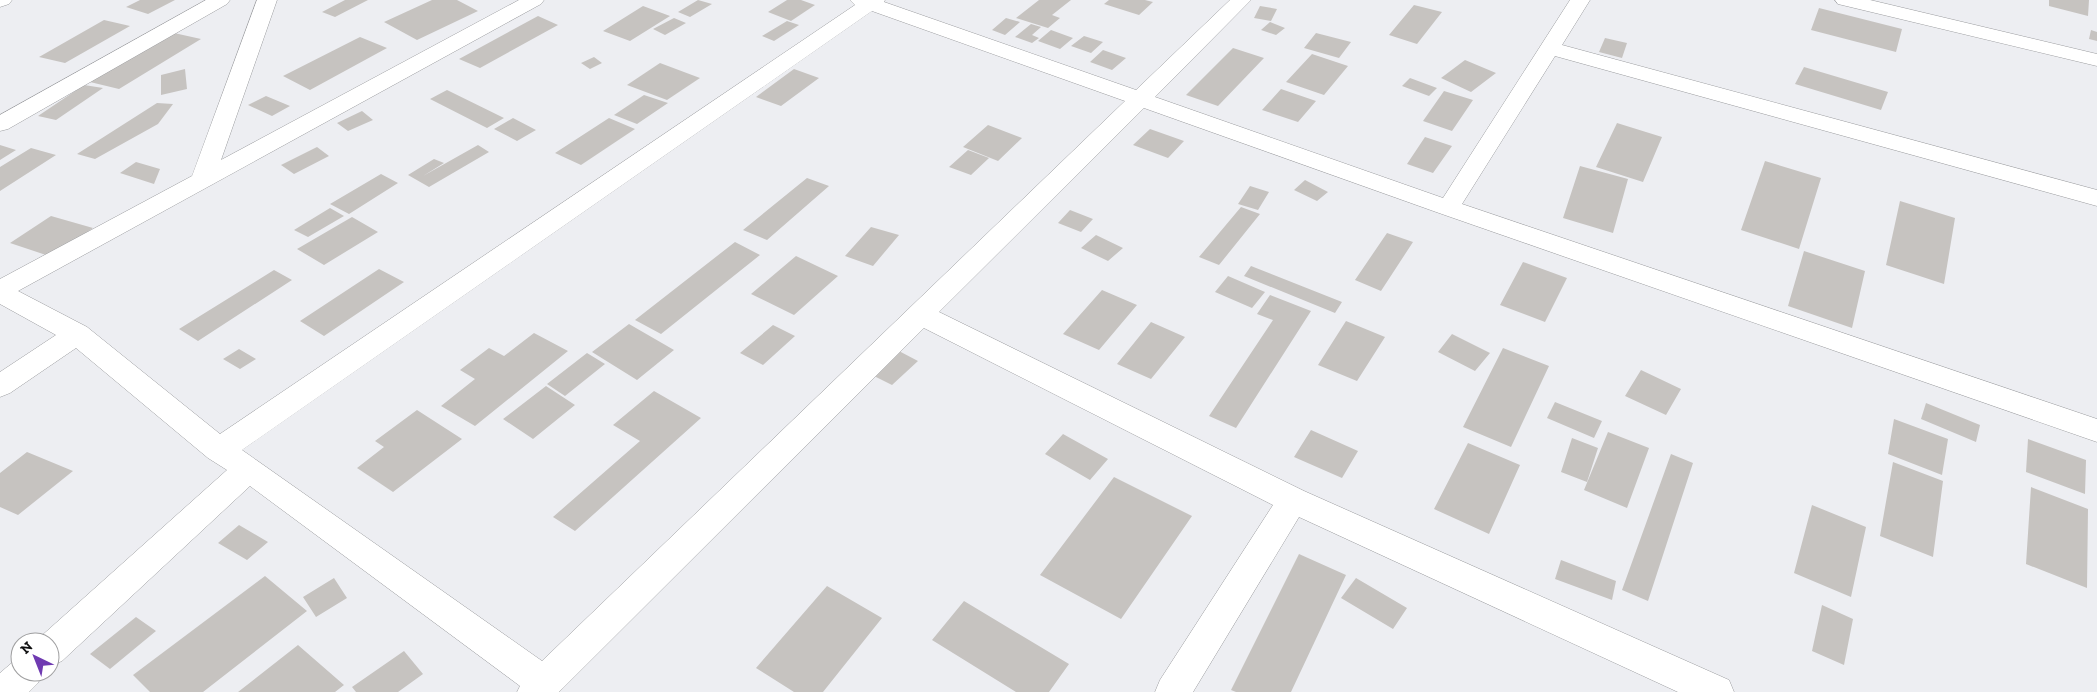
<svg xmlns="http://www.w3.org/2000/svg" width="2097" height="692" font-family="'Zilla Slab',serif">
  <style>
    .building { fill: #c6c3c0 }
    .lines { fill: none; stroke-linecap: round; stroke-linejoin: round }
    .minor-casing { stroke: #9b9c9f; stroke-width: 1 }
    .minor { fill: #fff; fill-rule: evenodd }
  </style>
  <rect width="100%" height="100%" fill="#edeef2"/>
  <path class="building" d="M 140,0 L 175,0 L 148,14 L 126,7 Z
    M 345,0 L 368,0 L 335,17 L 322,12 Z
    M 432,0 L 457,0 L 478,11 L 417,40 L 384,22 Z
    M 698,0 L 712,4 L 690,17 L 678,12 Z
    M 787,0 L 801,0 L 815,5 L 791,21 L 768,12 Z
    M 1039,0 L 1071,0 L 1052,15 L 1060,18 L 1048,28 L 1016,18 Z
    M 1109,0 L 1145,0 L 1153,2 L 1139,15 L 1104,4 Z
    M 2049,0 L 2089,0 L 2088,16 L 2049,6 Z
    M 1414,5 L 1442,12 L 1417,44 L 1389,35 Z
    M 643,6 L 670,16 L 630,41 L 603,31 Z
    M 1260,6 L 1277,9 L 1271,21 L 1254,18 Z
    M 1819,8 L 1902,29 L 1896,52 L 1811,30 Z
    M 538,16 L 558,25 L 480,68 L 459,59 Z
    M 674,18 L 686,23 L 665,35 L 653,29 Z
    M 1006,18 L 1020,22 L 1005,35 L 992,30 Z
    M 104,20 L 130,26 L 65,63 L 39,57 Z
    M 787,21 L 799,25 L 774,41 L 762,36 Z
    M 1270,22 L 1285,28 L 1276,35 L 1261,30 Z
    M 1031,24 L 1041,27 L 1032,35 L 1039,38 L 1032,43 L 1015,37 Z
    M 1051,30 L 1073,38 L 1060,49 L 1038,41 Z
    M 2091,30 L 2097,32 L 2097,41 L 2089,39 Z
    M 174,33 L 201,39 L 119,89 L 90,82 Z
    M 1316,33 L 1351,42 L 1339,58 L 1304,48 Z
    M 1084,36 L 1103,42 L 1091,53 L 1071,46 Z
    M 360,37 L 387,48 L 310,90 L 283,76 Z
    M 1605,38 L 1627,43 L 1622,58 L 1599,52 Z
    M 1233,48 L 1264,58 L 1218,106 L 1186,95 Z
    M 1103,50 L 1126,58 L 1112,70 L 1090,62 Z
    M 1312,54 L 1348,66 L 1324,95 L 1286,82 Z
    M 594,57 L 602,63 L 590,69 L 581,63 Z
    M 1465,60 L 1496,73 L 1471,92 L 1441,78 Z
    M 660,63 L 700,78 L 667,100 L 627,85 Z
    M 1804,67 L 1888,92 L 1881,110 L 1795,84 Z
    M 185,69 L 187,89 L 161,95 L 161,75 Z
    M 794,69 L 819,78 L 781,106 L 756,97 Z
    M 1410,78 L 1437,88 L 1429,96 L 1402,86 Z
    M 84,85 L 103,88 L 56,120 L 38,116 Z
    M 1281,89 L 1316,101 L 1298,122 L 1262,110 Z
    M 447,90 L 504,118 L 487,128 L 430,99 Z
    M 1444,91 L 1473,100 L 1452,131 L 1423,121 Z
    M 644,95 L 668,103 L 637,124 L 614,115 Z
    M 266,96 L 290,106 L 272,116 L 248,105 Z
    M 157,103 L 173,104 L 158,124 L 95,159 L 77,154 Z
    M 362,111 L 373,120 L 348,131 L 337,123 Z
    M 513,118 L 536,130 L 517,141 L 494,129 Z
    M 609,118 L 635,129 L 581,165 L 555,153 Z
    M 1617,123 L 1662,137 L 1643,182 L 1596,167 Z
    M 988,125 L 1022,138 L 998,161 L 963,147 Z
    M 1150,129 L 1184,141 L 1168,158 L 1133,145 Z
    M 1425,137 L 1452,146 L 1433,173 L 1407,164 Z
    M 0,145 L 16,150 L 0,160 Z
    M 478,145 L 489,152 L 429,187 L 408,175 L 434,159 L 444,163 L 423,176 Z
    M 317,147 L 329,156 L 294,174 L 281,165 Z
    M 31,148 L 56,155 L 0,191 L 0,167 Z
    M 968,150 L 989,158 L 971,175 L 949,167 Z
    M 1765,161 L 1821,178 L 1799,249 L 1741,230 Z
    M 136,162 L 160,169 L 154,184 L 120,173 Z
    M 1580,166 L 1628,179 L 1613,233 L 1563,218 Z
    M 381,174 L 398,183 L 349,214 L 330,204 Z
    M 807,178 L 829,186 L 767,240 L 743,230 Z
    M 1305,180 L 1328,192 L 1317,201 L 1294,190 Z
    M 1250,186 L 1269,192 L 1258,210 L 1238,204 Z
    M 1900,201 L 1955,218 L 1944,284 L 1886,265 Z
    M 1241,207 L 1260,214 L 1219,265 L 1199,257 Z
    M 330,208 L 344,216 L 308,237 L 294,230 Z
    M 1070,210 L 1093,219 L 1081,232 L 1058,223 Z
    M 51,216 L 93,228 L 52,257 L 10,243 Z
    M 352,217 L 378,232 L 324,265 L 297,249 Z
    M 871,227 L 899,235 L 873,266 L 845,256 Z
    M 1387,233 L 1413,242 L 1381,291 L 1355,280 Z
    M 1096,235 L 1123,248 L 1108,261 L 1081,248 Z
    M 735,242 L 760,255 L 661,334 L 635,320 Z
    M 1804,251 L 1865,271 L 1852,328 L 1788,306 Z
    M 796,256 L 838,276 L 794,315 L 751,294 Z
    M 1523,262 L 1567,278 L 1545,322 L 1500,305 Z
    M 1251,266 L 1342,302 L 1335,313 L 1244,276 Z
    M 379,269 L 404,282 L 324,336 L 300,321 Z
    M 274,270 L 292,280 L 198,341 L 179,329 Z
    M 1228,276 L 1265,292 L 1252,308 L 1215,292 Z
    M 1102,290 L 1137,305 L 1099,350 L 1063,334 Z
    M 1270,295 L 1311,311 L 1236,428 L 1209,416 L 1273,320 L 1257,314 Z
    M 1346,321 L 1385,337 L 1357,381 L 1318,365 Z
    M 1151,322 L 1185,337 L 1151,379 L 1117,364 Z
    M 629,324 L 674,350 L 637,380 L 592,352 Z
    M 773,325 L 795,336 L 763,365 L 740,353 Z
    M 534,333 L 568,351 L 475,426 L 441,406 L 475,379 L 460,370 L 489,348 L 504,356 Z
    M 1452,334 L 1490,353 L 1475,371 L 1438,352 Z
    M 1503,348 L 1549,366 L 1511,447 L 1463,427 Z
    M 239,349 L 256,359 L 240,369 L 223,359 Z
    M 897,350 L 918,361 L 892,385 L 870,374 Z
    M 587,353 L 605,364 L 565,396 L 547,384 Z
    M 1641,370 L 1681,389 L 1666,415 L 1625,396 Z
    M 546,386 L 575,405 L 533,439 L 503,419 Z
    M 654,391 L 701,418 L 575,531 L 553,517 L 640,441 L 613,425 Z
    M 1555,402 L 1602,421 L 1594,438 L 1547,418 Z
    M 1926,403 L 1980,425 L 1976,442 L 1921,419 Z
    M 417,410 L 462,439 L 393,492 L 357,468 L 384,447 L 375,441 Z
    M 1894,419 L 1948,439 L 1942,475 L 1888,454 Z
    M 1311,430 L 1358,451 L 1342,478 L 1294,457 Z
    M 1608,432 L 1649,448 L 1627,508 L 1584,490 Z
    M 1063,434 L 1108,459 L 1090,480 L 1045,454 Z
    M 1572,438 L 1598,448 L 1587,482 L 1561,472 Z
    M 2028,439 L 2086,460 L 2085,494 L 2026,472 Z
    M 1468,443 L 1520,465 L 1489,534 L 1434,509 Z
    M 27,452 L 73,471 L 18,515 L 0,507 L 0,473 Z
    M 1671,454 L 1693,463 L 1648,601 L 1622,590 Z
    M 1893,462 L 1943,481 L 1933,557 L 1880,536 Z
    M 1114,477 L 1192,516 L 1121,619 L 1040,575 Z
    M 2031,487 L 2088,509 L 2087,588 L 2026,564 Z
    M 1812,505 L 1866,527 L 1851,597 L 1794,573 Z
    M 239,525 L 268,542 L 247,560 L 218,543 Z
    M 1299,554 L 1346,575 L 1291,692 L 1236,692 L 1231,690 Z
    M 1561,560 L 1616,581 L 1612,600 L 1555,579 Z
    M 265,576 L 307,611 L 203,692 L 150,692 L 133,675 Z
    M 334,578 L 347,598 L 316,617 L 303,597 Z
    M 1356,578 L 1407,608 L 1393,629 L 1341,598 Z
    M 827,586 L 882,618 L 823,692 L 794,692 L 756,668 Z
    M 964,601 L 1069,664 L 1049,692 L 1016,692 L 932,640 Z
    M 1822,605 L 1853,619 L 1844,665 L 1812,651 Z
    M 136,617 L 156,631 L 110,669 L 90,654 Z
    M 298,645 L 344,685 L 335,692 L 238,692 Z
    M 404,651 L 423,674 L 398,692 L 356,692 L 352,687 Z"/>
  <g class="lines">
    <g class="minor-casing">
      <path id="minor" d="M 0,0 L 12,0 L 9,4 L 0,7 Z
        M 206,0 L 230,0 L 227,4 L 8,129 L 0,131 L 0,115 Z
        M 257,0 L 277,0 L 221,160 L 519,0 L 544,0 L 541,4 L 18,291 L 87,327 L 220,434 L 855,5 L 850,0 L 885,0 L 884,2 L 1136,90 L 1230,0 L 1251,0 L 1155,97 L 1443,198 L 1570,0 L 1590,0 L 1562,45 L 2097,190 L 2097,206 L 1555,56 L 1462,204 L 2097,419 L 2097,442 L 1439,213 L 1144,108 L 939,312 L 1304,491 L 1729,680 L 1734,692 L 1678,692 L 1299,517 L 1193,692 L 1155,692 L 1160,680 L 1273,505 L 924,328 L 559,692 L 517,692 L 520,686 L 250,486 L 62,661 L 50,666 L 50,642 L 36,642 L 38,639 L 227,470 L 208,458 L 76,348 L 10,393 L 0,397 L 0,372 L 56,335 L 0,304 L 0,279 L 192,176 ZM 872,11 L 1125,101 L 542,661 L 242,450 Z
        M 1835,0 L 1870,0 L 2097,54 L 2097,66 L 1838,4 Z
        M 20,658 L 20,672 L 43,672 L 38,683 L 29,692 L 0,692 L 0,673 L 14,661 Z"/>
    </g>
    <use href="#minor" class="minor"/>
  </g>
  <g transform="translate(35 657) rotate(317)"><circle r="24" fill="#ffffff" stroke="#9f9fa0"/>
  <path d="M0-4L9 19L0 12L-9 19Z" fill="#6f3ab1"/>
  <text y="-8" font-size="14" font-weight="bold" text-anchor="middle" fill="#101011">N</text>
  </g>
</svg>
